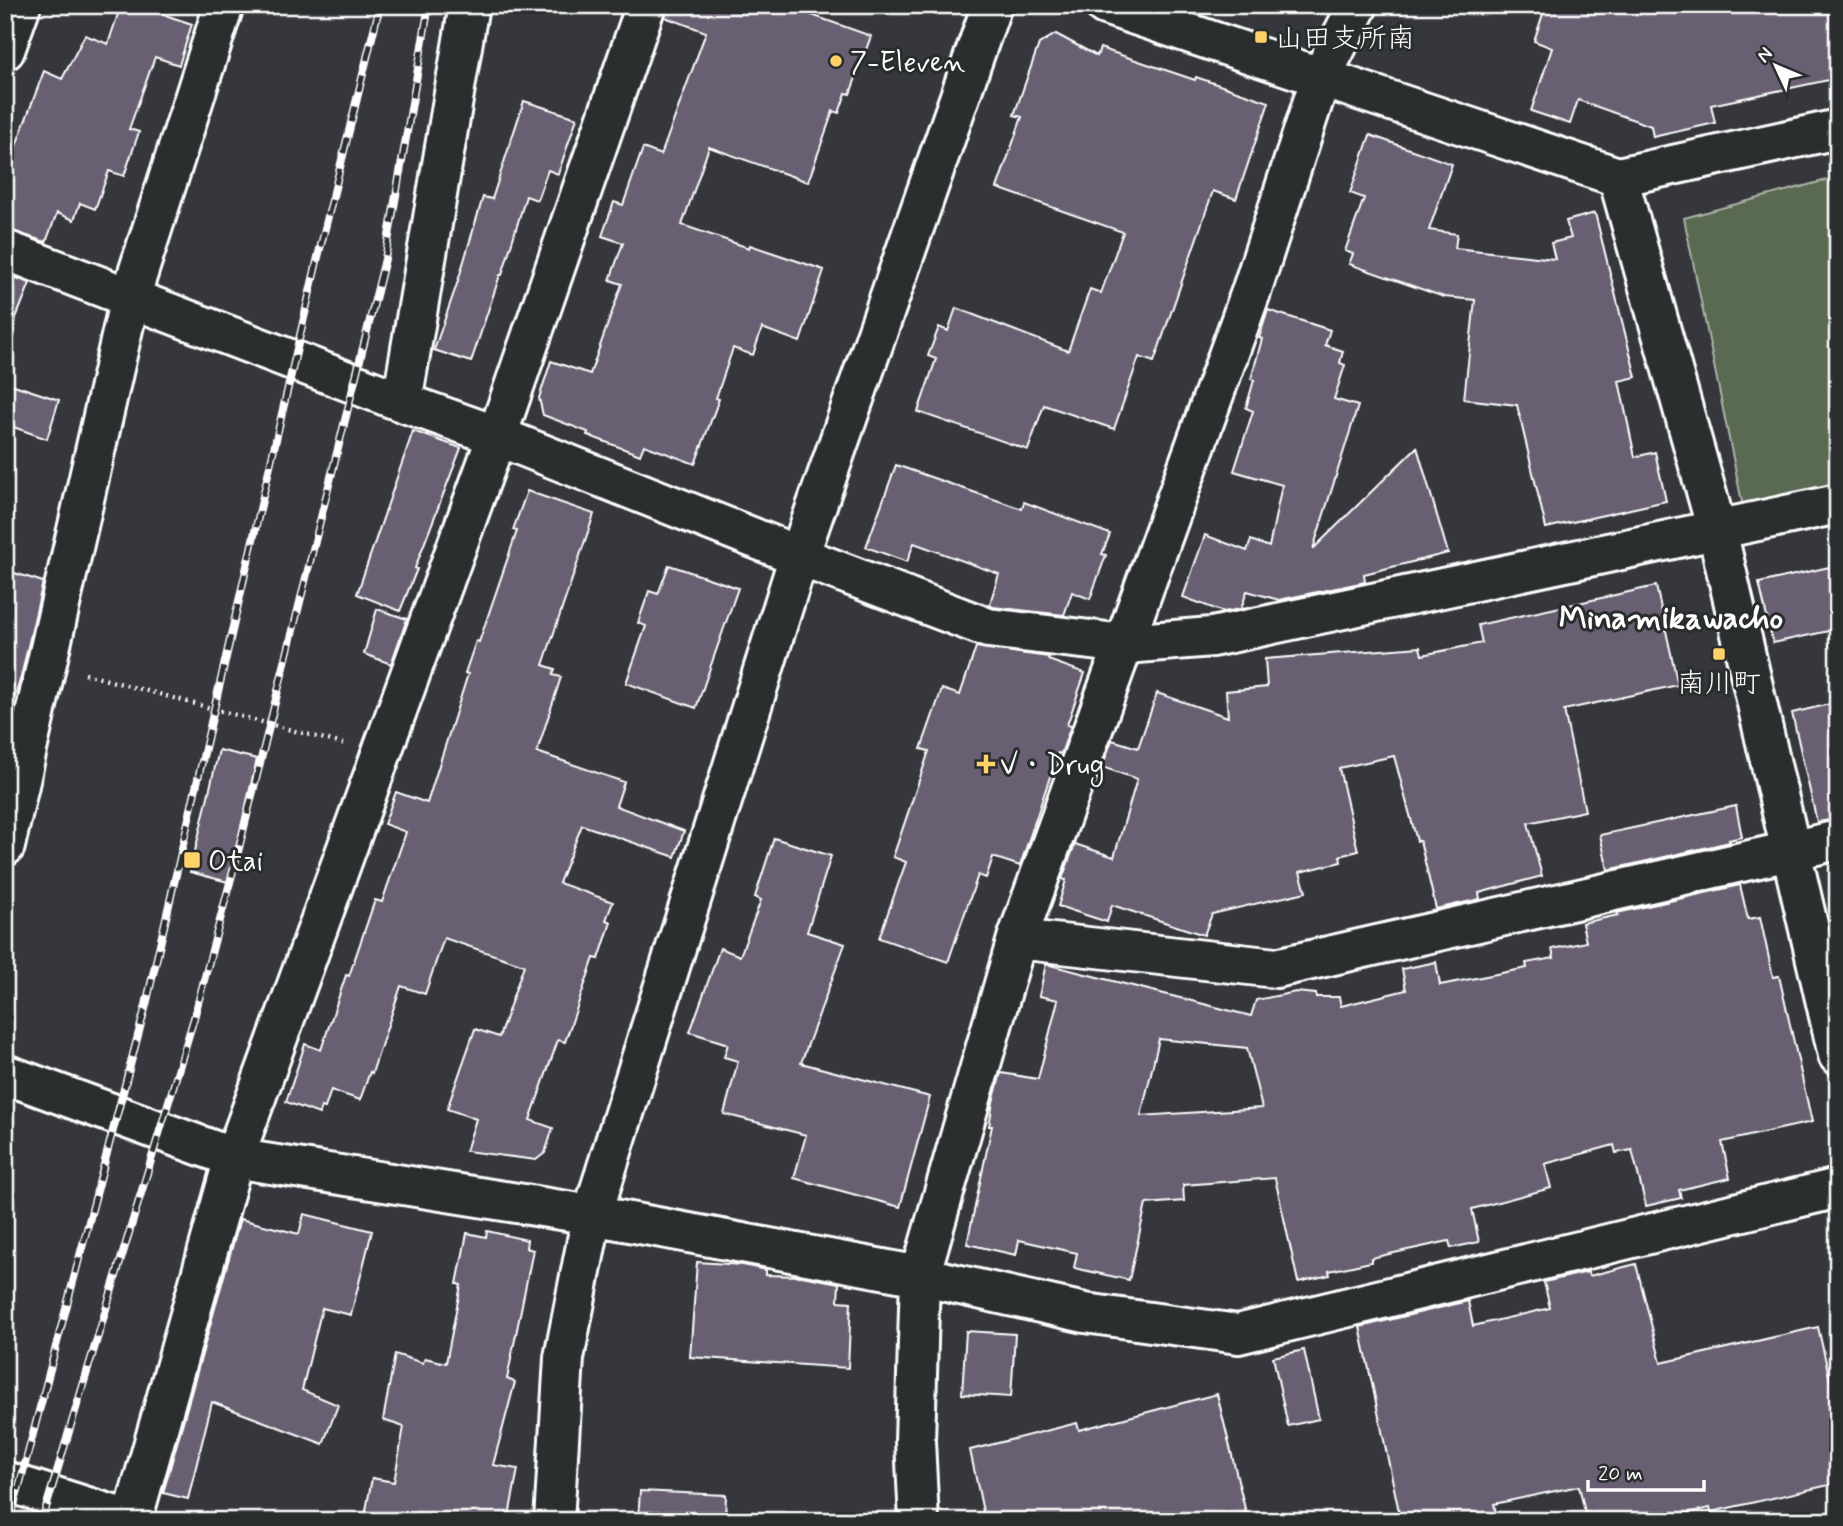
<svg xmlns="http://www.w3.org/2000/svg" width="1843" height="1526" font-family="Mynerve,'Klee One',sans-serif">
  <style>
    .green { fill: #5a6951; stroke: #acb4a8; stroke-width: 2 }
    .building { fill: #676172; stroke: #fff; stroke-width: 2; fill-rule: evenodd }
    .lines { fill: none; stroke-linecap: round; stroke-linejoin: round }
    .minor-casing { stroke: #fff; stroke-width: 44 }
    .tertiary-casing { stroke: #fff; stroke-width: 44 }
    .path { stroke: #fff; stroke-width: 4.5; stroke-dasharray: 2 5; stroke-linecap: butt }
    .minor { stroke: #2a2d2e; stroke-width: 38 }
    .tertiary { stroke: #2a2d2e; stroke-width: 38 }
    .rail-casing { stroke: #fff; stroke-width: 8 }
    .rail { stroke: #2a2d2e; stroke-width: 5; stroke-dasharray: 16; stroke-linecap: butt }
    .poi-dot { fill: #ffd166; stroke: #2a2d2e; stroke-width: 2.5 }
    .labels { text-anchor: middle; stroke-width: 6; stroke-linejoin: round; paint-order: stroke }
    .poi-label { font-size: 28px; fill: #fff; stroke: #2a2d2e; text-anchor: start }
    .quarter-label { font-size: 32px; font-weight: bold; fill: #fff; stroke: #2a2d2e }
  </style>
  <rect width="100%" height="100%" fill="#36373c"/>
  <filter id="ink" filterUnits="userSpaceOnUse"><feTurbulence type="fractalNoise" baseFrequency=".0143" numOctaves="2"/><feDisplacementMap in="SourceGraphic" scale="14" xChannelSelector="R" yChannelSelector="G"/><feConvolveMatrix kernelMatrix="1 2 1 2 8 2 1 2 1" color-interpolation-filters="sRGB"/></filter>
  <g filter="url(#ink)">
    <path class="green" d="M 1838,177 L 1838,486 L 1743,507 L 1684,218 Z"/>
    <path class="building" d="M 121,5 L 135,5 L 192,24 L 179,65 L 155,57 L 129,129 L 139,132 L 124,176 L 109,171 L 95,209 L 80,203 L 74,220 L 57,213 L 46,242 L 5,229 L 5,175 L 44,71 L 62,79 L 85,35 L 108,44 Z
      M 667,5 L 784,5 L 871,36 L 850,94 L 846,93 L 839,113 L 833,111 L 808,182 L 709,147 L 682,225 L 749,248 L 750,245 L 824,270 L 800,342 L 762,328 L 753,355 L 733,348 L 716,398 L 719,399 L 695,464 L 644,445 L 640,455 L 587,435 L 588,432 L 543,415 L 539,398 L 551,361 L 590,374 L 622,284 L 610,280 L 623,243 L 602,236 L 614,202 L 623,205 L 643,148 L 661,155 L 706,32 L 665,17 Z
      M 1546,5 L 1628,5 L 1647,12 L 1670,5 L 1838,5 L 1838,78 L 1711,105 L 1715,123 L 1653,137 L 1651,126 L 1578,100 L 1570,124 L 1531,111 L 1552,48 L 1534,41 Z
      M 1056,34 L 1097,56 L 1100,48 L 1195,80 L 1196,77 L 1269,102 L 1236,199 L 1213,191 L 1154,362 L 1139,357 L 1114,429 L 1044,405 L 1028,450 L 918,412 L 936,359 L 928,356 L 939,327 L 948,331 L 956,308 L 1068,351 L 1090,289 L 1101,293 L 1123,232 L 997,188 L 1022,117 L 1014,115 L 1039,44 Z
      M 524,101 L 577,118 L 558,174 L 548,170 L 537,200 L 526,196 L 502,275 L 500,275 L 471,362 L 434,350 L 458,281 L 483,197 L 492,199 Z
      M 1370,135 L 1452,164 L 1429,230 L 1457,234 L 1455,248 L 1555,259 L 1551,243 L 1571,238 L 1566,221 L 1595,213 L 1636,377 L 1619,381 L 1635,457 L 1655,452 L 1666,501 L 1546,528 L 1517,405 L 1464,399 L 1475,300 L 1444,297 L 1349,264 L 1353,254 L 1345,251 L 1364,198 L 1350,193 Z
      M 5,274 L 30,283 L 7,340 L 5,339 Z
      M 1268,310 L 1330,330 L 1325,345 L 1343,351 L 1340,363 L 1345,365 L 1334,399 L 1358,406 L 1313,549 L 1417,447 L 1448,553 L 1364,574 L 1365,582 L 1279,600 L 1247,591 L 1241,609 L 1223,612 L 1183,597 L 1205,535 L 1247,551 L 1251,540 L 1269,547 L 1282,485 L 1234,471 L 1253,411 L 1246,408 L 1254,380 L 1251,379 L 1262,339 L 1259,338 Z
      M 5,382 L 59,400 L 47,439 L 5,424 Z
      M 413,431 L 461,448 L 415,568 L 417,569 L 400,611 L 357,594 Z
      M 896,465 L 1022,509 L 1024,502 L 1110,534 L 1102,554 L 1106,555 L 1090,599 L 1072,592 L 1064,615 L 993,607 L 990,605 L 991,600 L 999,574 L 914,543 L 907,562 L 866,547 Z
      M 527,491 L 594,514 L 543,665 L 555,669 L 553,675 L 561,677 L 537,752 L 624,782 L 616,806 L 684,831 L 675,857 L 582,825 L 559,883 L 613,902 L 606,920 L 611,922 L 599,959 L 594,958 L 565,1042 L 558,1040 L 530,1120 L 553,1128 L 545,1153 L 536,1160 L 466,1151 L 476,1119 L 447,1109 L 475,1029 L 499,1037 L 524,965 L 444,938 L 425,994 L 401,986 L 372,1073 L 370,1072 L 360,1100 L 331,1090 L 325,1108 L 321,1107 L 319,1114 L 286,1102 L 305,1044 L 321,1050 L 346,975 L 349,976 L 375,900 L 382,902 L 406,832 L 384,824 L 396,792 L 427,803 L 468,674 L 465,673 L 476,641 L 479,642 L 517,531 L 513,530 Z
      M 669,565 L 738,588 L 696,708 L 626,683 L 646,626 L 638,623 L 649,591 L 658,594 Z
      M 1838,565 L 1838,629 L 1773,643 L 1759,583 Z
      M 5,570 L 43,582 L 21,677 L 12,706 L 5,705 Z
      M 1656,586 L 1678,685 L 1564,710 L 1585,811 L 1528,823 L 1542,876 L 1479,893 L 1480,899 L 1436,909 L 1420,841 L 1417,841 L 1394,756 L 1339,768 L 1358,851 L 1340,856 L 1341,862 L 1300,872 L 1306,892 L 1212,914 L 1204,935 L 1112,905 L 1107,922 L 1058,906 L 1066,880 L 1062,879 L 1075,844 L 1114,857 L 1137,779 L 1102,767 L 1112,740 L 1138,748 L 1157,693 L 1228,717 L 1226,691 L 1267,687 L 1265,659 L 1420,647 L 1422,655 L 1482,643 L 1478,625 Z
      M 377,609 L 407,619 L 391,664 L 364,654 Z
      M 976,647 L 1049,657 L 1048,660 L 1085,673 L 1067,725 L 1071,726 L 1061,754 L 1058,753 L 1020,866 L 993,857 L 986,878 L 978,875 L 948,962 L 879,938 L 906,862 L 893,857 L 929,751 L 921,749 L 942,689 L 960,695 Z
      M 1838,702 L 1838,819 L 1817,822 L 1792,713 Z
      M 219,750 L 257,759 L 228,882 L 190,872 Z
      M 1736,806 L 1742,837 L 1729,840 L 1730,842 L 1608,870 L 1600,835 Z
      M 774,838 L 831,856 L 807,932 L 845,944 L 801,1063 L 930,1097 L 900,1207 L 794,1178 L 806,1135 L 724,1114 L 738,1061 L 724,1057 L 728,1044 L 690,1032 L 720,948 L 740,956 L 761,900 L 755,897 Z
      M 1740,885 L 1748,919 L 1760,917 L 1773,977 L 1779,976 L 1812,1122 L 1722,1142 L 1730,1178 L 1679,1190 L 1681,1198 L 1646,1206 L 1632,1150 L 1616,1153 L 1614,1145 L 1545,1164 L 1551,1188 L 1472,1209 L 1479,1242 L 1451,1248 L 1449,1241 L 1371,1258 L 1371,1262 L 1329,1271 L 1330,1275 L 1298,1282 L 1275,1178 L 1183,1185 L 1184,1201 L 1146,1204 L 1129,1280 L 1074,1268 L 1077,1253 L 1019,1240 L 1016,1255 L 967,1244 L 992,1126 L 989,1126 L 993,1102 L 1001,1073 L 1038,1079 L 1058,1000 L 1039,996 L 1046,964 L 1251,1016 L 1256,1000 L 1296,992 L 1316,994 L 1316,997 L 1339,997 L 1341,1006 L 1406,990 L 1402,969 L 1436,962 L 1440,985 L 1527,968 L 1526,963 L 1554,958 L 1552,949 L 1586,942 L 1582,923 L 1618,915 L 1617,913 ZM 1159,1039 L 1247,1048 L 1262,1108 L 1141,1116 Z
      M 304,1214 L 372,1231 L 351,1315 L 322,1308 L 302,1390 L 338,1405 L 323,1444 L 212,1402 L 188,1499 L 163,1493 L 240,1219 L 299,1234 Z
      M 487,1231 L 527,1240 L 526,1248 L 533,1250 L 507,1379 L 515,1382 L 493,1465 L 518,1469 L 508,1521 L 364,1521 L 372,1478 L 394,1482 L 404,1427 L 383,1420 L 395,1354 L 423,1363 L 425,1358 L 446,1363 L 461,1285 L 457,1284 L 467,1233 L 486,1237 Z
      M 697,1262 L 743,1265 L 766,1270 L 766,1275 L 802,1276 L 839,1283 L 838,1301 L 851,1302 L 848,1368 L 690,1357 Z
      M 1636,1264 L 1661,1363 L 1818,1327 L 1838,1415 L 1838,1483 L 1711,1512 L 1710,1508 L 1652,1521 L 1587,1521 L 1579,1486 L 1494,1504 L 1498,1521 L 1401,1521 L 1360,1327 L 1468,1301 L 1473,1326 L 1550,1308 L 1544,1282 L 1588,1272 L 1589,1276 Z
      M 966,1331 L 1015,1334 L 1011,1397 L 962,1394 Z
      M 1304,1350 L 1319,1419 L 1288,1426 L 1273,1357 Z
      M 1217,1394 L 1248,1521 L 985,1521 L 970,1450 L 1077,1423 L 1079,1430 Z
      M 640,1491 L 726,1495 L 725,1521 L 638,1521 Z"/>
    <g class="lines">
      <g class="minor-casing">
        <path id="minor" d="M 1618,177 L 1717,530 L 1838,1055
          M 5,250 L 402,402 L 497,436 L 799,556 L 988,628 L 1125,644 L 1212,637 L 1838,504
          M 402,402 L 469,5
          M 5,846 L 130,298 L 224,5
          M 1017,939 L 1276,968 L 1838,840
          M 592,1215 L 920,1276 L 1085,1313 L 1238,1334 L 1838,1188
          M 5,1481 L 132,1521
          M 132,1521 L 234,1158 L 497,436 L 646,5
          M 919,1521 L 915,1441 L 920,1276 L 1017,939 L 1251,292 L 1321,77 L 1358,5"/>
      </g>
      <g class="tertiary-casing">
        <path id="tertiary" d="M 1105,5 L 1618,177 L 1838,129
          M 5,50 L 21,5
          M 5,1074 L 234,1158 L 592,1215
          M 554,1521 L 564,1358 L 592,1215 L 799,556 L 992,5"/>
      </g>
      <path class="path" d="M 85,674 L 343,744"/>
      <use href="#minor" class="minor"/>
      <use href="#tertiary" class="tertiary"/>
      <g class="rail-casing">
        <path id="rail" d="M 10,1521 L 146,1005 L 318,257 L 380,5
          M 42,1521 L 194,1018 L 237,856 L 385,259 L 429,5"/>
      </g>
      <use href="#rail" class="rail"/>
    </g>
  </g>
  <g class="poi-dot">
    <rect x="1254" y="30" width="14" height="14" rx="3.5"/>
    <circle cx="836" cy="61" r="7"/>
    <rect x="1712" y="647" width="14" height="14" rx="3.5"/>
    <path d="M982.5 753.5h7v7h7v7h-7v7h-7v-7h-7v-7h7z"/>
    <rect x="183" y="851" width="18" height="18" rx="3.5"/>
  </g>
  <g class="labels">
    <g class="poi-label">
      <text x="1275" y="47">山田支所南</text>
      <text x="850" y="71">7-Eleven</text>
      <text x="1719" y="692" text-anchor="middle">南川町</text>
      <text x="1000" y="774">V・Drug</text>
      <text x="208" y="870">Otai</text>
    </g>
    <g class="quarter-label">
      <text x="1671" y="628">Minamikawacho</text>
    </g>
  </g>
  <rect width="1843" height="1526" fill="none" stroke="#2a2d2e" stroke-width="28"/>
  <rect x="14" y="14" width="1815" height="1498" fill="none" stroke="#fff" stroke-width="2.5" filter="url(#ink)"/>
  <g transform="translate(1776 66) rotate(314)" stroke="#2a2d2e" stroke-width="5" paint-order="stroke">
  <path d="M0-5L12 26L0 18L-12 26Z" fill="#ffffff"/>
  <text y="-10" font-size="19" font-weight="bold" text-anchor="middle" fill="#ffffff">N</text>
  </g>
  <path d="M1588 1480v10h116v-10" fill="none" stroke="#ffffff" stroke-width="3.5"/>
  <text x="1598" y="1480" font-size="21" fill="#ffffff" stroke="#2a2d2e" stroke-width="5" paint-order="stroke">20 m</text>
</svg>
